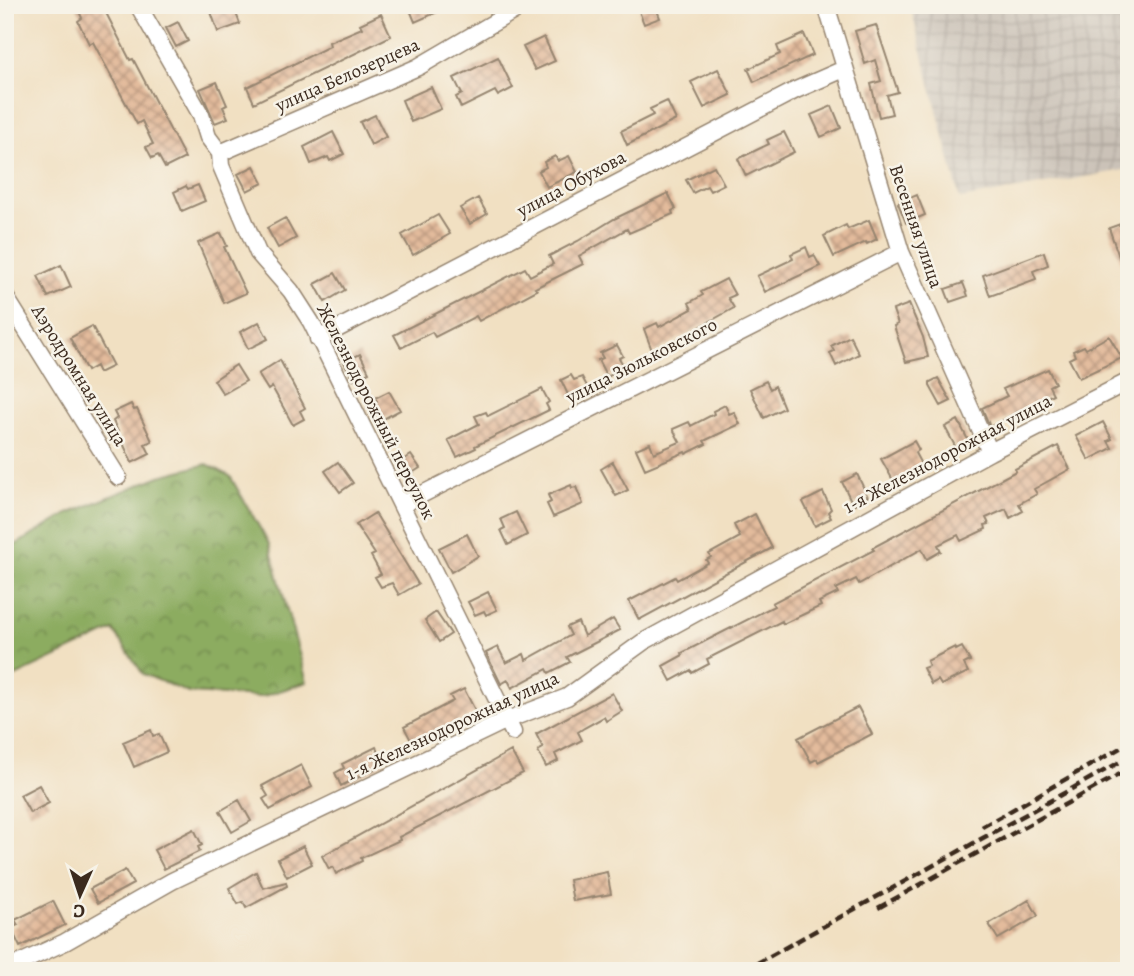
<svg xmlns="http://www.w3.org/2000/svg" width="1134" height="976" font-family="Alegreya,serif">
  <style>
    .industrial { fill: url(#industrial-grid) }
    .forest { fill: url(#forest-crowns); stroke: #646b3f; stroke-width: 2 }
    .building { fill: url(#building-cross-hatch) }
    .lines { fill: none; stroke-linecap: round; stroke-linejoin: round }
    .minor-casing { stroke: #968570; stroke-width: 19 }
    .minor { stroke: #fff; stroke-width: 16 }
    .rail { stroke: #3b2a1e; stroke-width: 4.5; stroke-dasharray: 10 5; stroke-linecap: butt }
    .labels { text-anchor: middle; stroke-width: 5; stroke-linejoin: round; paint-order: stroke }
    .street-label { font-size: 19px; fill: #3b2a1e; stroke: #f7f3e8 }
  </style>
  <defs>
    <pattern id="industrial-grid" width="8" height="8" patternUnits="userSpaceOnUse" patternTransform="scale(1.75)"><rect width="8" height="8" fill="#cbc2b8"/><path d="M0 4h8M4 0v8" fill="none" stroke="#afa79e"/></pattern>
    <pattern id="forest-crowns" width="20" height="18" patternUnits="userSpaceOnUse" patternTransform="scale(1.75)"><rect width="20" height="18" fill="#8cac60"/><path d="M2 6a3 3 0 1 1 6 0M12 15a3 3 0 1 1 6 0" fill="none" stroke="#748c4f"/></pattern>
    <pattern id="building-cross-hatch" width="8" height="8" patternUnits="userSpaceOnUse" patternTransform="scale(1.75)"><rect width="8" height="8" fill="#e3bb9c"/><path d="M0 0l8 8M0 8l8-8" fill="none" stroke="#b9987f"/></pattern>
  </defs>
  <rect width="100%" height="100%" fill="#f7f3e8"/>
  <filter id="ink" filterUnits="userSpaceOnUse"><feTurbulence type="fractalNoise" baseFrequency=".0143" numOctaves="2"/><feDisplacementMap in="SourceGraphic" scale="14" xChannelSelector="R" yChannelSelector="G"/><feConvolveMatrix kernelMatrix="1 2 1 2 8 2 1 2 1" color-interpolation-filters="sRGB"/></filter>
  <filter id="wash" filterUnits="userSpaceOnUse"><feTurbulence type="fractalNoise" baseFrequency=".00686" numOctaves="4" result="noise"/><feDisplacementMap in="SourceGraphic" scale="28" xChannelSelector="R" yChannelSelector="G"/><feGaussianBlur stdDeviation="1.57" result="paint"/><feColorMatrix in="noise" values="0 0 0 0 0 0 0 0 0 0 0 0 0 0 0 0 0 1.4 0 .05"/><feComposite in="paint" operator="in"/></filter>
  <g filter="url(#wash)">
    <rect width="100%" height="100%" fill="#f1e0c2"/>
    <path class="industrial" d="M 910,5 L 1129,5 L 1129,169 L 960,199 Z"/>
    <path class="forest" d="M 207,464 L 230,476 L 269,544 L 307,682 L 261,697 L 189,693 L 143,674 L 113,630 L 5,681 L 5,551 L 68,514 L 160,476 Z"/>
    <g id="blocks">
      <path class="building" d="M 76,5 L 102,5 L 130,60 L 133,59 L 185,158 L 165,168 L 158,155 L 152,158 L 146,147 L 153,144 L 142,121 L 137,124 L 93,42 L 89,44 L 78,21 L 82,18 Z
        M 221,5 L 233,5 L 240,24 L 218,32 L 210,9 Z
        M 408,5 L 453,5 L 415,22 Z
        M 643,5 L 655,5 L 660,18 L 644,24 L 639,11 L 645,8 Z
        M 381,14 L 391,36 L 254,103 L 247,87 L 330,46 L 329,42 L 362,28 L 360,24 Z
        M 178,22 L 188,41 L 176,47 L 166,28 Z
        M 876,25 L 898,92 L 887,95 L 892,114 L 879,117 L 871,84 L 881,81 L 875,60 L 865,64 L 855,31 Z
        M 804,34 L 813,55 L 754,82 L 748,69 L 780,54 L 777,46 Z
        M 544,37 L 555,61 L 535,70 L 523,47 Z
        M 498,57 L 513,88 L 498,96 L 495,91 L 461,108 L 456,97 L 462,94 L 454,78 Z
        M 718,69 L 731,95 L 704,108 L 691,82 Z
        M 217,82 L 227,105 L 223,107 L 228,118 L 215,123 L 200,89 Z
        M 431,87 L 441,109 L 411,122 L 402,100 Z
        M 667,101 L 676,120 L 627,145 L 621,131 L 653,115 L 650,109 Z
        M 832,106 L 841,128 L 821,137 L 811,115 Z
        M 375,115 L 386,137 L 371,145 L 360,122 Z
        M 333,132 L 344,154 L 330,161 L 328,157 L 311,164 L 304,147 Z
        M 784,132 L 794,152 L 746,176 L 738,159 L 769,144 L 767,140 Z
        M 555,156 L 558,161 L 569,156 L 577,172 L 547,187 L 539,171 L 546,167 L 544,162 Z
        M 254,166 L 263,183 L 247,191 L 238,174 Z
        M 714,166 L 724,184 L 710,191 L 707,186 L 693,193 L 686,180 Z
        M 198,185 L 205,201 L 182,211 L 174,192 L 186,186 L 188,189 Z
        M 668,193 L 676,209 L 672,211 L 673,214 L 629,233 L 627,229 L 579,256 L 583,264 L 535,288 L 537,290 L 479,321 L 476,316 L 435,337 L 432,332 L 401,348 L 394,335 L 525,268 L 530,276 L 553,264 L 549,256 L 578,241 L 614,219 Z
        M 917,195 L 925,215 L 906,223 L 898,203 Z
        M 478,198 L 487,214 L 470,224 L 460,208 Z
        M 438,215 L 450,234 L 413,255 L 402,235 Z
        M 285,218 L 296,238 L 278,248 L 267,228 Z
        M 869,220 L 877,239 L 867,244 L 866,242 L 834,257 L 824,236 L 846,225 L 848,229 Z
        M 1129,221 L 1129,280 L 1127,280 L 1109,228 Z
        M 221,233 L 227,246 L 224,247 L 246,293 L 224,303 L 198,243 Z
        M 806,247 L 810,257 L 814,255 L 820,266 L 765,292 L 757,276 L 793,259 L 791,254 Z
        M 1044,252 L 1048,265 L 1033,271 L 1036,279 L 990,296 L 983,275 Z
        M 61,265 L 71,287 L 48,297 L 38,276 Z
        M 335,273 L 345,290 L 325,302 L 315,284 Z
        M 726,279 L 735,295 L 728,298 L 734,308 L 653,353 L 644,329 L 657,323 L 659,327 L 692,309 L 689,303 L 703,295 L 701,292 Z
        M 963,283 L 968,296 L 950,302 L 945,289 Z
        M 909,304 L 923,337 L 928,357 L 906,362 L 894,326 L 898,324 L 893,310 Z
        M 259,322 L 268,339 L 248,349 L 240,332 Z
        M 92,326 L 113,366 L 99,373 L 96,366 L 87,371 L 70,338 Z
        M 850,336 L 859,354 L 836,366 L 830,353 L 834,351 L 831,346 Z
        M 1109,336 L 1122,358 L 1079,378 L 1069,359 L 1075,356 L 1073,351 L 1084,346 L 1086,349 Z
        M 617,345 L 623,356 L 619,358 L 625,368 L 607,377 L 598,360 L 603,358 L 600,353 Z
        M 360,354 L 369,372 L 353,380 L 344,362 Z
        M 280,360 L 305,408 L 300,411 L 304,419 L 293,425 L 272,387 L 268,390 L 258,374 Z
        M 236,365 L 246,381 L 223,394 L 214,380 Z
        M 1048,369 L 1055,383 L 1049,386 L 1053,394 L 990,427 L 982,408 L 1007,396 L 1003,389 Z
        M 571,375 L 574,380 L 582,377 L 588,388 L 569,397 L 561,380 Z
        M 938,378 L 951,401 L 941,406 L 930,386 L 930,382 Z
        M 766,381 L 770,389 L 775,386 L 784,408 L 764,418 L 750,389 Z
        M 542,389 L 549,402 L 546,404 L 549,410 L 475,446 L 476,448 L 457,457 L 448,440 L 479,424 L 475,416 L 486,412 L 488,416 Z
        M 389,391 L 400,410 L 376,423 L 367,407 L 377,401 L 375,398 Z
        M 131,404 L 134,410 L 137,409 L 152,441 L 145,444 L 150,454 L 132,463 L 113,421 L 117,418 L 114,412 Z
        M 725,405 L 729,414 L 734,412 L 740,424 L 704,441 L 706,444 L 686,454 L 685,452 L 645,469 L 636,449 L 650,443 L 654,453 L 680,442 L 673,429 L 689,422 L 691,426 L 714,414 L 713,411 Z
        M 958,420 L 969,442 L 956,448 L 945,427 Z
        M 1103,422 L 1112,439 L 1108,441 L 1112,448 L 1089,460 L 1076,436 Z
        M 914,441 L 919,450 L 915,453 L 922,466 L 894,482 L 881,459 Z
        M 1058,446 L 1070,469 L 1034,489 L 1037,494 L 1019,504 L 1023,511 L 1010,518 L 1006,509 L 986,518 L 989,524 L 985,525 L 986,529 L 961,541 L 958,535 L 938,545 L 941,551 L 927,559 L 922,549 L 859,584 L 856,579 L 836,589 L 838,593 L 819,602 L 821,606 L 783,624 L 782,621 L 707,659 L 709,664 L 692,673 L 691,670 L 671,681 L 663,666 L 683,655 L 682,653 L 774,606 L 772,603 L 874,550 L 872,548 L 1016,471 L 1015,469 Z
        M 411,455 L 420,468 L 406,477 L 397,464 Z
        M 338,462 L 353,483 L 340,492 L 325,471 Z
        M 613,462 L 628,490 L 616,496 L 601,469 Z
        M 857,474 L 868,497 L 853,505 L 842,482 Z
        M 571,485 L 572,488 L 576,487 L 583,504 L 553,517 L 547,504 L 551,502 L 548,495 Z
        M 823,492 L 831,509 L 828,512 L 831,518 L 815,526 L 803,502 Z
        M 516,512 L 527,535 L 508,545 L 501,530 L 505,528 L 501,519 Z
        M 375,513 L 418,584 L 399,595 L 392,583 L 381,587 L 375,577 L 381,574 L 371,556 L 375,554 L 356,525 Z
        M 755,514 L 772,548 L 639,620 L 629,601 L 675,577 L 677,580 L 708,563 L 706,560 L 711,557 L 709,554 L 740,537 L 734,525 Z
        M 467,534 L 478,556 L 451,572 L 439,548 Z
        M 488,592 L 497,610 L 486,615 L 484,611 L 475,615 L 468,602 Z
        M 436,612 L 451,634 L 439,642 L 425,620 Z
        M 613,619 L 620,630 L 567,657 L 570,662 L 549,673 L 547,669 L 512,688 L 508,680 L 501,684 L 486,653 L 498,647 L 506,663 L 524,654 L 526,660 L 571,635 L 567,627 L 578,622 L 584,636 Z
        M 955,647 L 956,650 L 962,647 L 970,661 L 964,664 L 968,672 L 941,685 L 938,680 L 931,684 L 923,668 L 929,666 L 927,661 Z
        M 464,689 L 476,712 L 414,746 L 404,727 L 453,701 L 450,696 Z
        M 612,693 L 622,711 L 606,721 L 604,717 L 584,728 L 578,732 L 582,740 L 555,754 L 558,761 L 546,767 L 538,751 L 543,748 L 536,734 Z
        M 858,707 L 872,734 L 818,762 L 817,759 L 811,762 L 798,738 Z
        M 151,730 L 153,736 L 159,734 L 167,752 L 134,767 L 123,742 Z
        M 376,747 L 385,764 L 341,786 L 335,773 L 344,768 L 342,764 Z
        M 511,751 L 523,773 L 399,837 L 400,840 L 361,858 L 362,861 L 336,874 L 333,867 L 329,869 L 322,856 Z
        M 301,765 L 312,787 L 270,810 L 263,799 L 268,796 L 262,786 Z
        M 39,785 L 49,803 L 30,813 L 20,795 Z
        M 239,800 L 251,821 L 232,832 L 220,811 Z
        M 194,829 L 202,845 L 198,847 L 200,851 L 164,869 L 154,850 Z
        M 303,846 L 312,864 L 287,877 L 278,859 Z
        M 125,870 L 133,884 L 98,903 L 90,889 Z
        M 256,872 L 263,888 L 286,882 L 287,886 L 246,908 L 243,902 L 238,904 L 229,888 Z
        M 607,872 L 611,894 L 573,901 L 569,880 Z
        M 1029,900 L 1038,916 L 998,939 L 989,924 Z
        M 53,901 L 65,925 L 20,947 L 11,928 L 18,925 L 15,920 Z"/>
    </g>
  </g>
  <g filter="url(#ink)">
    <use href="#blocks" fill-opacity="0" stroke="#968570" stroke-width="2"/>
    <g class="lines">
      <g class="minor-casing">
        <path id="minor" d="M 138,5 L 201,115 L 208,137 L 220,153 L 221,166 L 258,253 L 291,291 L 311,322 L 513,732
          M 826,5 L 901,252 L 990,452
          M 220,153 L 418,67 L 524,5
          M 5,296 L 118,477
          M 318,339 L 796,90 L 844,69
          M 401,505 L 901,252
          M 5,970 L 65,942 L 172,881 L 507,720 L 567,697 L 643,642 L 990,452 L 1129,381"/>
      </g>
      <use href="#minor" class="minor"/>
      <path class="rail" d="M 982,827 L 1129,743
        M 878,908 L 1129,769
        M 743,971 L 1129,757"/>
    </g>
  </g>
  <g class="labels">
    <g class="street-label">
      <text transform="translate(347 74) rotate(-24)" y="7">улица Белозерцева</text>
      <text transform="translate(571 183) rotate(-28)" y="7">улица Обухова</text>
      <text transform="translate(917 226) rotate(71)" y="7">Весенняя улица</text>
      <text transform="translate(641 360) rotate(-27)" y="7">улица Зюльковского</text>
      <text transform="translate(80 375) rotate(58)" y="7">Аэродромная улица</text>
      <text transform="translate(377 411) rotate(63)" y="7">Железнодорожный переулок</text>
      <text transform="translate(947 453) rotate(-28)" y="7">1-я Железнодорожная улица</text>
      <text transform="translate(452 725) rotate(-25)" y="7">1-я Железнодорожная улица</text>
    </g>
  </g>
  <rect width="1134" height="976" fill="none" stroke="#f7f3e8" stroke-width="28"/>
  <g transform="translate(80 895) rotate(183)" stroke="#f7f3e8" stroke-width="5" paint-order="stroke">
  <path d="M0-5L12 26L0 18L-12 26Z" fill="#3b2a1e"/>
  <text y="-10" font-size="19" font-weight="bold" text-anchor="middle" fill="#3b2a1e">С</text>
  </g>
</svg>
